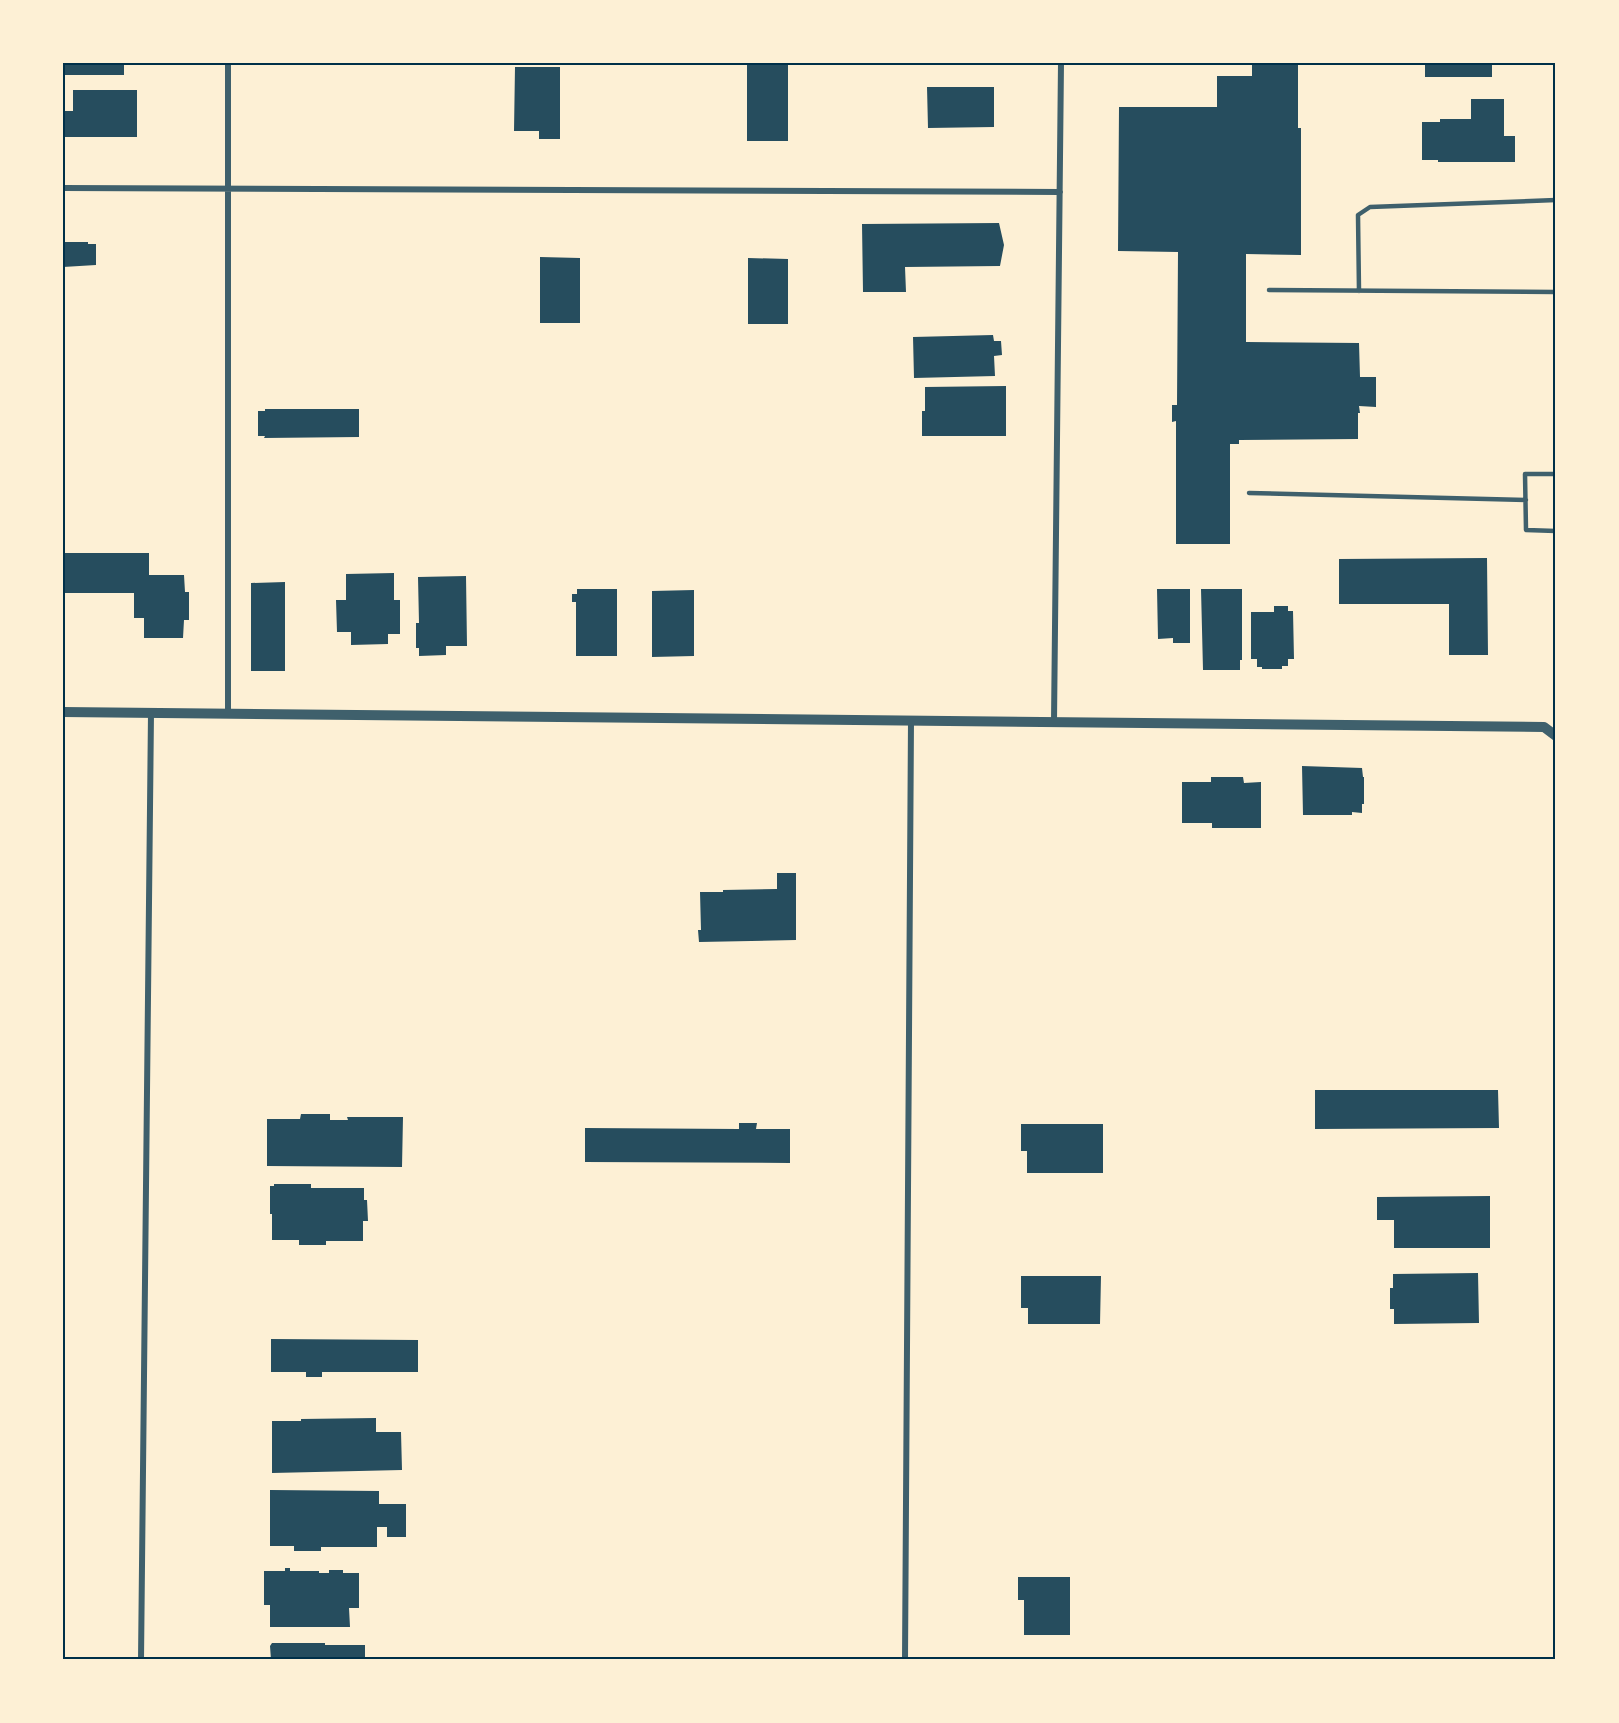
<svg xmlns="http://www.w3.org/2000/svg" width="1619" height="1723" font-family="Merriweather,serif">
  <style>
    .building { fill: #264d5e }
    .lines { fill: none; stroke-linecap: round; stroke-linejoin: round }
    .service { stroke: #3f606c; stroke-width: 4.5 }
    .minor { stroke: #3f606c; stroke-width: 6 }
    .tertiary { stroke: #3f606c; stroke-width: 10 }
    .neatline { fill: none; stroke: #003049; stroke-width: 2 }
  </style>
  <rect width="100%" height="100%" fill="#fdf0d5"/>
  <path class="building" d="M 64,63 L 124,63 L 124,75 L 64,75 Z
    M 747,63 L 788,63 L 788,141 L 747,141 Z
    M 1252,63 L 1298,63 L 1298,128 L 1301,128 L 1301,255 L 1246,254 L 1246,342 L 1359,343 L 1360,377 L 1376,377 L 1376,407 L 1359,406 L 1360,413 L 1358,413 L 1358,439 L 1239,440 L 1239,444 L 1230,444 L 1230,544 L 1176,544 L 1176,421 L 1172,422 L 1172,405 L 1177,405 L 1178,252 L 1118,251 L 1119,107 L 1217,107 L 1217,76 L 1252,76 Z
    M 1425,63 L 1492,63 L 1492,77 L 1425,77 Z
    M 515,67 L 560,67 L 560,139 L 539,139 L 539,131 L 514,131 Z
    M 927,87 L 994,87 L 994,127 L 928,128 Z
    M 73,90 L 137,90 L 137,137 L 63,137 L 63,111 L 73,111 Z
    M 1471,99 L 1504,99 L 1504,136 L 1515,136 L 1515,162 L 1438,162 L 1438,160 L 1422,160 L 1422,122 L 1440,122 L 1440,119 L 1471,119 Z
    M 999,223 L 1004,245 L 1000,266 L 905,267 L 906,292 L 863,292 L 862,224 Z
    M 63,242 L 88,242 L 88,244 L 96,244 L 96,265 L 63,267 Z
    M 540,257 L 580,258 L 580,323 L 540,323 Z
    M 748,258 L 788,259 L 788,324 L 748,324 Z
    M 993,335 L 994,341 L 1001,341 L 1002,355 L 994,356 L 995,376 L 914,378 L 913,337 Z
    M 1006,386 L 1006,436 L 922,436 L 922,411 L 925,411 L 925,387 Z
    M 265,409 L 359,409 L 359,437 L 264,438 L 265,436 L 258,436 L 258,411 L 265,411 Z
    M 63,553 L 149,553 L 149,575 L 184,575 L 185,592 L 189,592 L 189,620 L 184,620 L 183,638 L 144,638 L 144,618 L 134,618 L 134,593 L 63,593 Z
    M 1487,558 L 1488,655 L 1449,655 L 1449,604 L 1339,604 L 1339,559 Z
    M 394,573 L 394,600 L 400,600 L 400,634 L 388,634 L 388,644 L 351,645 L 351,632 L 337,632 L 336,600 L 346,600 L 346,574 Z
    M 466,576 L 467,646 L 446,646 L 446,655 L 419,656 L 419,648 L 416,648 L 416,623 L 419,623 L 418,577 Z
    M 285,582 L 285,671 L 251,671 L 251,583 Z
    M 577,589 L 617,589 L 617,656 L 576,656 L 576,602 L 572,602 L 572,594 L 577,594 Z
    M 1157,589 L 1190,589 L 1190,643 L 1173,643 L 1173,638 L 1158,639 Z
    M 1201,589 L 1242,589 L 1242,660 L 1240,660 L 1240,670 L 1203,670 Z
    M 694,590 L 694,656 L 652,657 L 652,591 Z
    M 1274,606 L 1288,606 L 1288,611 L 1293,611 L 1294,659 L 1288,659 L 1288,666 L 1282,666 L 1282,669 L 1262,669 L 1262,667 L 1257,667 L 1257,659 L 1251,659 L 1251,612 L 1274,612 Z
    M 1302,766 L 1362,768 L 1363,777 L 1364,777 L 1364,804 L 1362,804 L 1362,813 L 1352,812 L 1352,815 L 1303,815 Z
    M 1211,777 L 1243,777 L 1244,783 L 1261,782 L 1261,828 L 1212,828 L 1212,823 L 1182,823 L 1182,782 L 1211,782 Z
    M 777,873 L 796,873 L 796,940 L 699,942 L 698,930 L 701,930 L 700,892 L 723,892 L 723,890 L 777,889 Z
    M 1315,1090 L 1498,1090 L 1499,1128 L 1315,1129 Z
    M 301,1114 L 330,1114 L 330,1120 L 348,1120 L 347,1117 L 403,1117 L 402,1167 L 267,1166 L 267,1119 L 300,1119 Z
    M 739,1123 L 757,1123 L 756,1129 L 790,1129 L 790,1163 L 585,1162 L 585,1128 L 739,1129 Z
    M 1021,1124 L 1103,1124 L 1103,1173 L 1027,1173 L 1027,1151 L 1021,1151 Z
    M 274,1184 L 311,1184 L 311,1188 L 364,1188 L 364,1200 L 367,1200 L 368,1221 L 363,1221 L 363,1241 L 326,1241 L 326,1245 L 299,1245 L 299,1240 L 272,1240 L 272,1214 L 270,1214 L 270,1186 L 274,1186 Z
    M 1490,1196 L 1490,1248 L 1394,1248 L 1394,1220 L 1377,1220 L 1377,1197 Z
    M 1478,1273 L 1479,1323 L 1394,1324 L 1394,1309 L 1390,1309 L 1390,1288 L 1393,1288 L 1393,1274 Z
    M 1021,1276 L 1101,1276 L 1100,1324 L 1028,1324 L 1028,1308 L 1021,1308 Z
    M 271,1339 L 418,1340 L 418,1372 L 322,1372 L 322,1377 L 306,1377 L 306,1372 L 271,1372 Z
    M 376,1418 L 376,1432 L 401,1432 L 402,1470 L 272,1473 L 272,1421 L 301,1421 L 301,1419 Z
    M 270,1490 L 379,1491 L 379,1504 L 406,1504 L 406,1537 L 387,1537 L 387,1527 L 377,1527 L 377,1547 L 321,1547 L 321,1551 L 294,1551 L 294,1546 L 270,1546 Z
    M 285,1568 L 290,1568 L 290,1571 L 319,1571 L 319,1573 L 329,1573 L 329,1570 L 343,1570 L 343,1573 L 359,1573 L 359,1608 L 349,1608 L 350,1627 L 270,1627 L 270,1605 L 264,1605 L 264,1571 L 285,1571 Z
    M 1018,1577 L 1070,1577 L 1070,1635 L 1024,1635 L 1024,1600 L 1018,1600 Z
    M 272,1643 L 325,1643 L 325,1645 L 365,1645 L 365,1660 L 271,1660 L 270,1646 Z"/>
  <g class="lines">
    <path class="service" d="M 1269,290 L 1556,292
      M 1359,291 L 1358,215 L 1370,207 L 1556,200
      M 1556,474 L 1525,474 L 1526,530 L 1556,531
      M 1249,493 L 1526,500"/>
    <path class="minor" d="M 63,188 L 1060,192
      M 228,713 L 228,63
      M 1054,722 L 1061,63
      M 141,1660 L 151,713
      M 905,1660 L 911,720"/>
    <path class="tertiary" d="M 63,712 L 1544,727 L 1556,736"/>
  </g>
  <rect width="1619" height="1723" fill="none" stroke="#fdf0d5" stroke-width="129"/>
  <rect x="64" y="64" width="1490" height="1594" class="neatline"/>
</svg>
